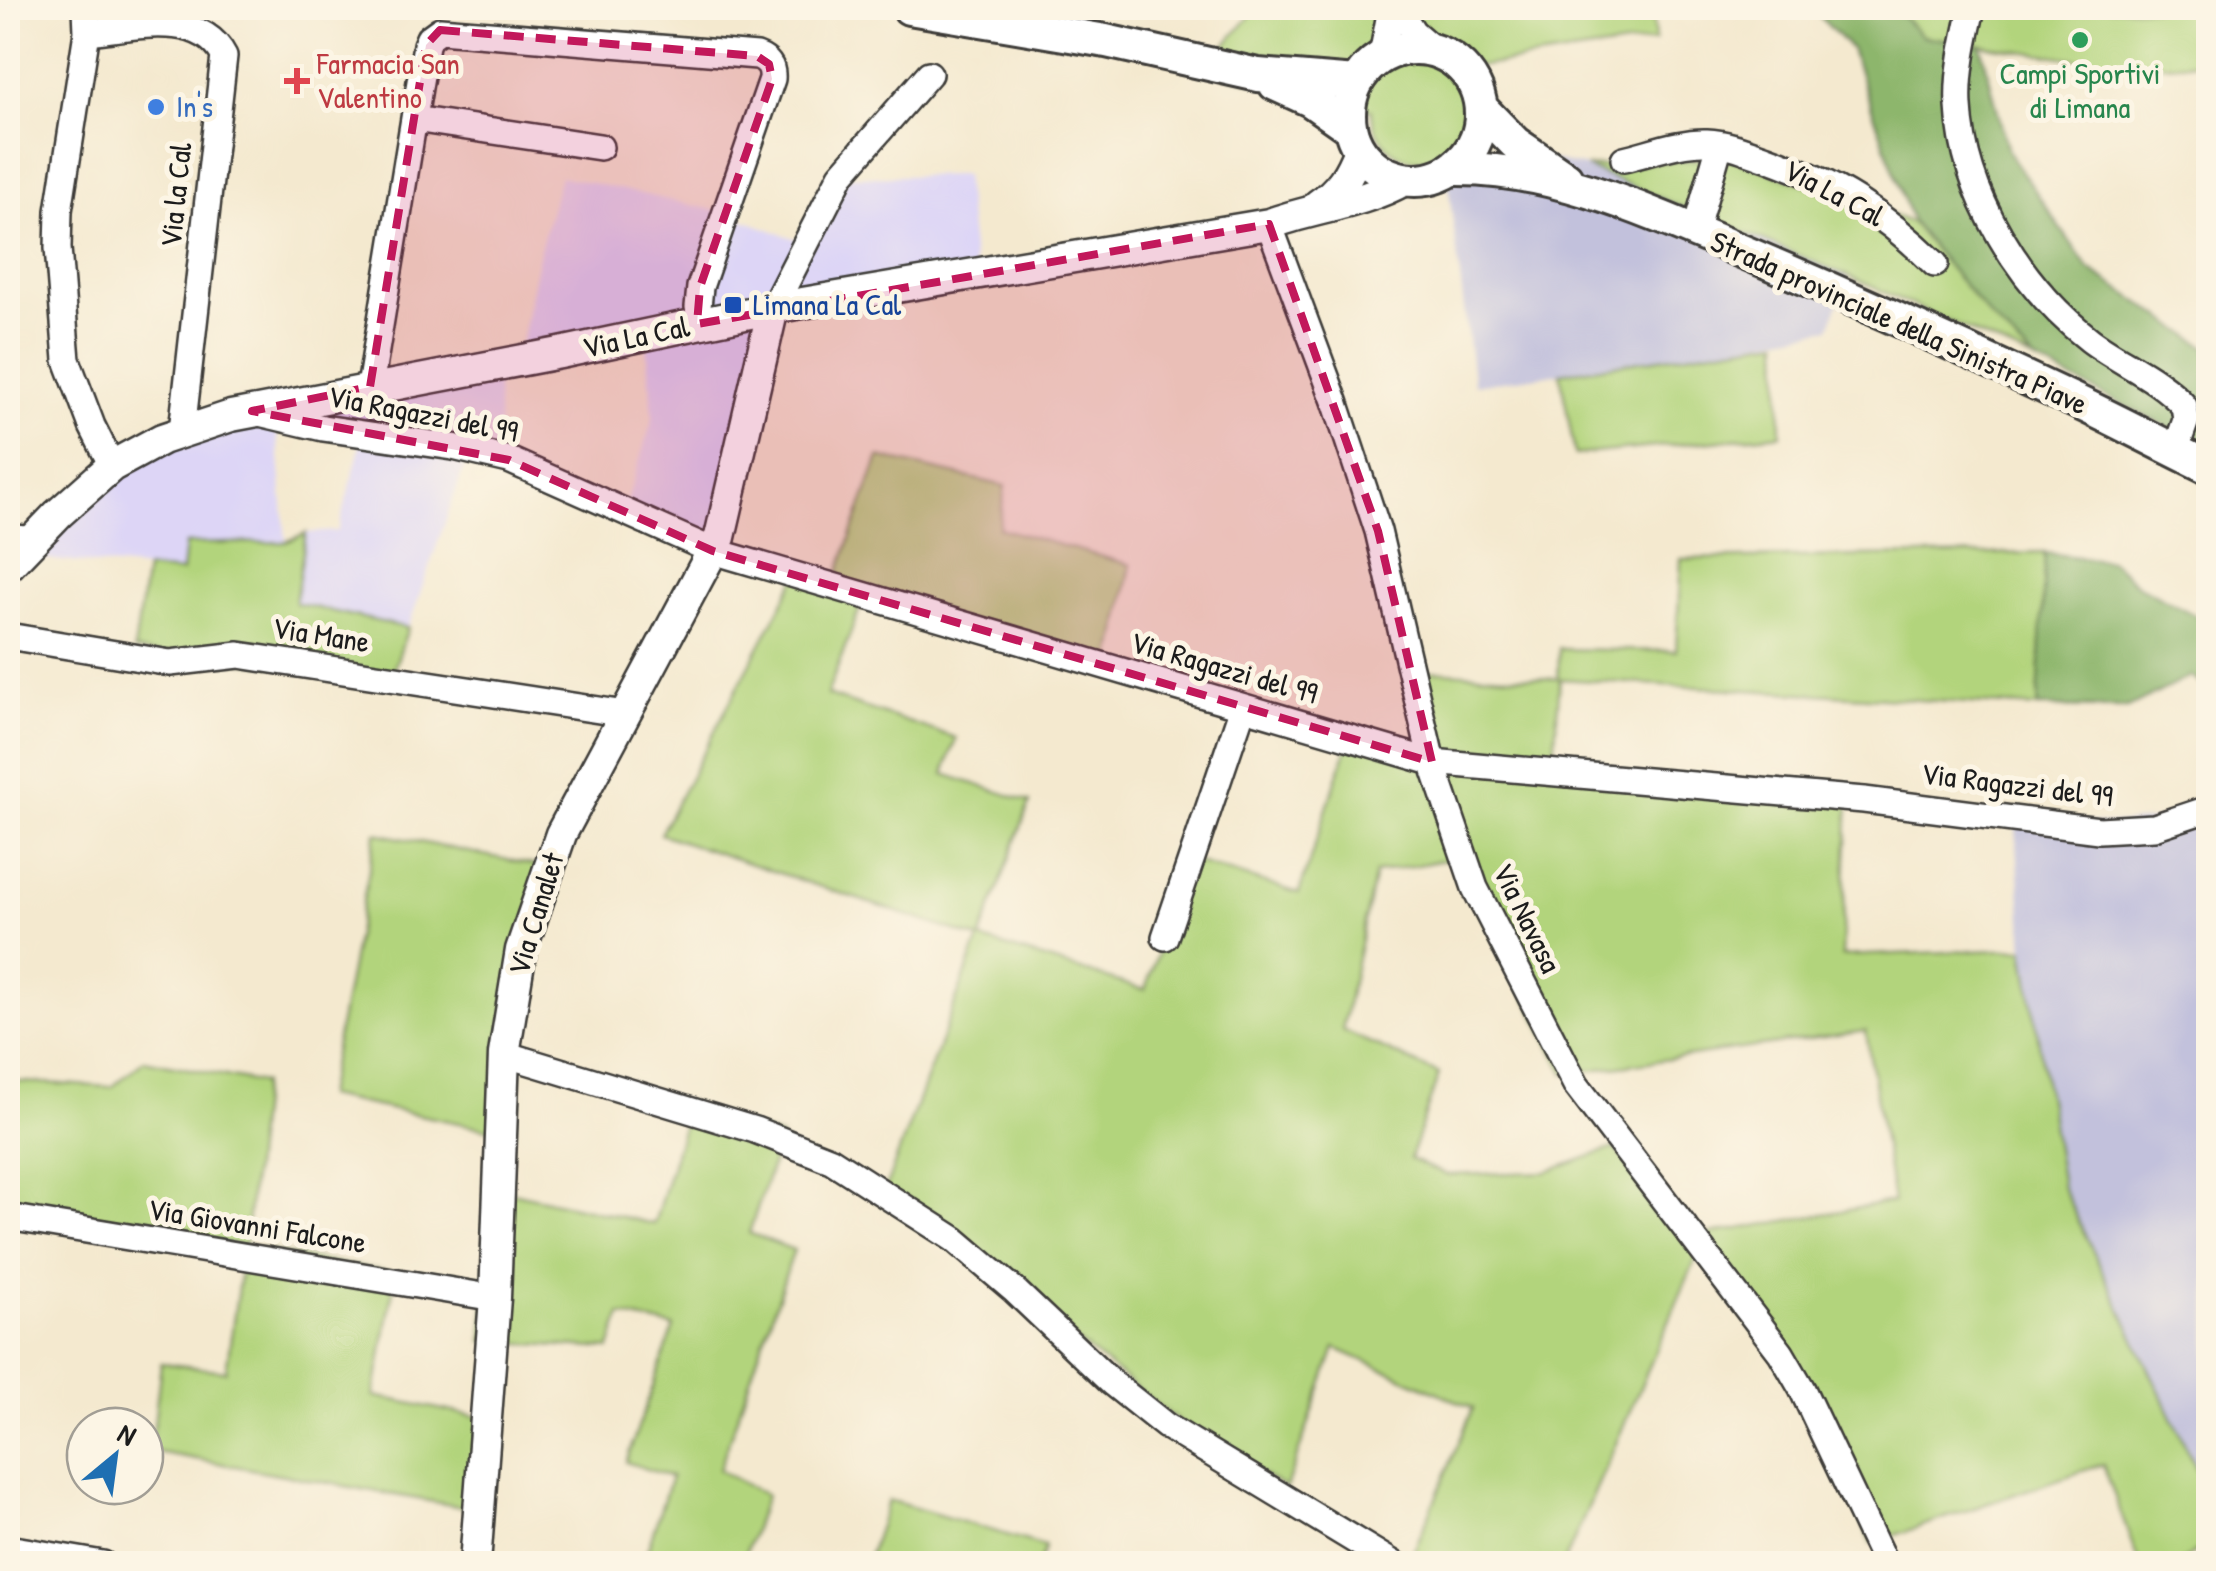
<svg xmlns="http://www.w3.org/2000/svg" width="2216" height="1571" font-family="'Patrick Hand',sans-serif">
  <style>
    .built { fill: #ddd5f6 }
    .industrial { fill: #c2c1dc }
    .green { fill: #b2d47c; stroke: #67784c; stroke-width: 2.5; fill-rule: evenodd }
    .forest { fill: #8db66c; stroke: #546944; stroke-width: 2.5 }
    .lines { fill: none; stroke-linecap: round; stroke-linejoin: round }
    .minor-casing { stroke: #3c3b37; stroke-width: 30 }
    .tertiary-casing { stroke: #3c3b37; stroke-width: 35 }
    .secondary-casing { stroke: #3c3b37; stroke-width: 38 }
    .minor { stroke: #fff; stroke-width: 25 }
    .tertiary { stroke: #fff; stroke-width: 30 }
    .secondary { stroke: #fff; stroke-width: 32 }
    .marked { fill: #c2185b; fill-opacity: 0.2; stroke: #c2185b; stroke-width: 8; stroke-dasharray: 20 12; stroke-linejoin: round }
    .leisure-dot { fill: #2e9e5b; stroke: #fcf5e5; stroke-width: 4 }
    .health-dot { fill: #e0444e; stroke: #fcf5e5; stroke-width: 4 }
    .shop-dot { fill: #3f7fe0; stroke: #fcf5e5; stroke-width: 4 }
    .transit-dot { fill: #1a4fb4; stroke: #fcf5e5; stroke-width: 4 }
    .labels { text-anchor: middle; stroke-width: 10; stroke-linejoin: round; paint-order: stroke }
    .health-label { font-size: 30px; fill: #be3a42; stroke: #fcf5e5; text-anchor: start }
    .leisure-label { font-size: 30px; fill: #27864d; stroke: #fcf5e5 }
    .shop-label { font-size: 30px; fill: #366cbe; stroke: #fcf5e5; text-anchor: start }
    .street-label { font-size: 30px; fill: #1c1c1c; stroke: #fcf5e5 }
    .transit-label { font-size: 30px; fill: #164399; stroke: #fcf5e5; text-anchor: start }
  </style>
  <rect width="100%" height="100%" fill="#fcf5e5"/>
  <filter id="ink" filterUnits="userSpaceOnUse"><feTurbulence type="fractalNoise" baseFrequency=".01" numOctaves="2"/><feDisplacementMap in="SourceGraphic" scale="20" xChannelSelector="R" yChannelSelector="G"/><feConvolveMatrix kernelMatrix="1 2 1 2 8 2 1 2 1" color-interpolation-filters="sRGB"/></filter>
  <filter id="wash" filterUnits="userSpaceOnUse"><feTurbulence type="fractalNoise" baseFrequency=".0048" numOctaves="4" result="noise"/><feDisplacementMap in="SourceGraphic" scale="40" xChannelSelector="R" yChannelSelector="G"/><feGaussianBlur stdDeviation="2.25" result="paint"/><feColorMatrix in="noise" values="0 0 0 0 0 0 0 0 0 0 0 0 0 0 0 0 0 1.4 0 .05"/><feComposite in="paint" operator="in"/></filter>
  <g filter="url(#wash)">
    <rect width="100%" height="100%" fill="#f4e9cf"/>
    <path class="built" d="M 964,175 L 974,268 L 779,304 L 721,548 L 625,507 L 653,418 L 646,331 L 519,355 L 540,249 L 560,176 L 719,211 L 801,241 L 844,177 Z
      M 496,360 L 500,457 L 469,453 L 408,628 L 295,603 L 306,533 L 338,531 L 361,444 L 276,421 L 286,542 L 185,544 L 182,572 L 19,557 L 173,433 Z"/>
    <path class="industrial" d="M 1441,130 L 1488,147 L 1586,167 L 1848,276 L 1830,328 L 1681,356 L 1474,385 Z
      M 2208,800 L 2208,1499 L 2073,1257 L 2024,949 L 2015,814 L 2107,824 L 2166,819 Z"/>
    <path class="green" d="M 1257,8 L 1653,8 L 1655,41 L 1475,67 L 1488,147 L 1456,136 C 1428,181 1375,158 1371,110 L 1204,70 Z
      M 1894,8 L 2208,8 L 2208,62 L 2128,67 L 1921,36 Z
      M 1727,157 L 1911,222 L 1990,317 L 2035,361 L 1848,276 L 1586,167 Z
      M 1779,340 L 1781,434 L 1575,455 L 1560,373 Z
      M 879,457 L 1005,486 L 999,528 L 1131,565 L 1110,666 L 866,592 L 827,695 L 956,738 L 944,774 L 1030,802 L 980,939 L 1145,990 L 1189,860 L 1299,893 L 1351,735 L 1433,758 L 1415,670 L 1558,679 L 1559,649 L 1676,651 L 1681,559 L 2045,553 L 2038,707 L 1560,679 L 1553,768 L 1849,796 L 1842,956 L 2024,949 L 2062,1186 L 2208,1493 L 2208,1542 L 2180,1563 L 2139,1563 L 2103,1464 L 1872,1543 L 1797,1389 L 1698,1254 L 1564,1563 L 1409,1563 L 1473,1408 L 1335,1348 L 1286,1488 L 1207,1444 L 885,1189 L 979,939 L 660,834 L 799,572 L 835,582 ZM 1455,858 L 1565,1074 L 1866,1031 L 1893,1202 L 1698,1236 L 1613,1148 L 1547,1172 L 1447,1175 L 1410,1159 L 1439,1074 L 1342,1030 L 1375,873 Z
      M 306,533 L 295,603 L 408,628 L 392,675 L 182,658 L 134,650 L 146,569 L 182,572 L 185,544 L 286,542 Z
      M 376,833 L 538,866 L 493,1130 L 326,1096 Z
      M 144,1060 L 262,1083 L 245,1246 L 396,1273 L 374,1396 L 479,1417 L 484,1511 L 151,1451 L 161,1363 L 226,1371 L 244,1246 L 8,1210 L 8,1081 L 112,1087 Z
      M 689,1107 L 781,1137 L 749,1233 L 794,1250 L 719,1470 L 766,1495 L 742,1563 L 643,1563 L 671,1477 L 626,1462 L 674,1327 L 621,1315 L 610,1349 L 483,1341 L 490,1187 L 654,1224 Z
      M 888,1500 L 1045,1546 L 1039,1563 L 866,1563 Z"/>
    <path class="forest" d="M 1811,8 L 1894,8 L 1922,36 L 1981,45 L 2008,151 L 2088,268 L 2208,348 L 2208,447 L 2035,361 L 1990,317 L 1912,222 L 1851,49 Z
      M 2045,553 L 2111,561 L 2139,586 L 2208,622 L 2208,690 L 2191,676 L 2128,708 L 2038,707 Z"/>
  </g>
  <g filter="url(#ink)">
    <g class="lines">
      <g class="minor-casing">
        <path id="minor" d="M 86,8 L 87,32 L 59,211 L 58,248 L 67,360 L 92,426 L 112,466
          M 1398,8 L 1413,32 L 1434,50
          M 1972,8 C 1965,39 1957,74 1959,106 C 1963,195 2021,286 2090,340 C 2119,362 2160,378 2184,406 L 2186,420 L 2175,451
          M 87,32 C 130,28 200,9 224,56 L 182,431
          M 1382,56 L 1391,8
          M 414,119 L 600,147
          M 1624,159 C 1650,153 1680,141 1707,142 C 1728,143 1747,151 1767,158 C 1836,183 1883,213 1935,264
          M 1269,224 L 1335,401 L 1378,531 L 1432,762 L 1475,888 L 1576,1085 L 1781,1353 L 1802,1389 L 1885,1564
          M 1695,231 L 1720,144
          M 773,308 L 841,175 L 929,74
          M 370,387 L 426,45 L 429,38 L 440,30 L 757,56 C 768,60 773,67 772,79 L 700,287 L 698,307 L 702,323
          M 255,412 L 323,428 L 453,447 L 509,460 L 713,551 L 1432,762 L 1864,800 L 2099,830 L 2154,827 L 2208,809
          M 8,537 L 33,540
          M 8,636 L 170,663 L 239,655 L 625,714
          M 1165,937 L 1243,707
          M 504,1054 L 755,1130 L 831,1160 L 954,1239 L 1014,1290 L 1112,1383 L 1166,1426 L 1394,1564
          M 8,1217 L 495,1298
          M 8,1548 L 103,1564"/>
      </g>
      <g class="tertiary-casing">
        <path id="tertiary" d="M 1318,205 C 1340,190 1350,174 1359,150
          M 8,566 L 58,514 L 112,466 L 162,439 L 231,416 L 560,353 L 773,308 L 1269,224 C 1314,208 1364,203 1404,180
          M 475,1564 L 495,1298 L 504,1054 L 521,950 L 561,834 L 720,537 L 773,308"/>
      </g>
      <g class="secondary-casing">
        <path id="secondary" d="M 909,8 L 1106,41 L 1258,75 L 1356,83
          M1349 114a66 66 0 1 1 132 0a66 66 0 1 1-132 0Z
          M 1275,84 L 1310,100 L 1350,128
          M 1481,108 L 1515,143 L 1566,178
          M 1453,169 C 1556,167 1658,216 1751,255 C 1854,299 1956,345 2058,393 C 2109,416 2158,443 2208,467"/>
      </g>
      <use href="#minor" class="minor"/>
      <use href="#tertiary" class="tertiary"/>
      <use href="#secondary" class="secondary"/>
    </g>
  </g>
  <path class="marked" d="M 440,30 L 757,56 L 769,64 L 772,79 L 700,287 L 697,324 L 1269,224 L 1378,531 L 1432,762 L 713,551 L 509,460 L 252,411 L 370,387 L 426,45 Z"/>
  <circle class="leisure-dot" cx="2080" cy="40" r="10"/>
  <path class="health-dot" d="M292 66h10v10h10v10h-10v10h-10v-10h-10v-10h10z"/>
  <circle class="shop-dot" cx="156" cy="107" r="10"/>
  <rect class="transit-dot" x="723" y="295" width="20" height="20" rx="5"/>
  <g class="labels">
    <g class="health-label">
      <text x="317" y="74">Farmacia San<tspan x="317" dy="34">Valentino</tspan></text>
    </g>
    <g class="leisure-label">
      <text x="2080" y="84">Campi Sportivi<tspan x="2080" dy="34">di Limana</tspan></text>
    </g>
    <g class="shop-label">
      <text x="176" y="117">In's</text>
    </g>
    <g class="street-label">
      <text transform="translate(1834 193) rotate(28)" y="10">Via La Cal</text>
      <text transform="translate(176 195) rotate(-84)" y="10">Via la Cal</text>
      <text transform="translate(1899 323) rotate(24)" y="10">Strada provinciale della Sinistra Piave</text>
      <text transform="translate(636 337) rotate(-12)" y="10">Via La Cal</text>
      <text transform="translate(423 414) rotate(11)" y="10">Via Ragazzi del 99</text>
      <text transform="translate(321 635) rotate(9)" y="10">Via Mane</text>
      <text transform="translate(1224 668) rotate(16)" y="10">Via Ragazzi del 99</text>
      <text transform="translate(2017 785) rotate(7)" y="10">Via Ragazzi del 99</text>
      <text transform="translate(536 914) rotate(-73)" y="10">Via Canalet</text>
      <text transform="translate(1527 918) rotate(64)" y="10">Via Navasa</text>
      <text transform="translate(257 1226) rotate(9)" y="10">Via Giovanni Falcone</text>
    </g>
    <g class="transit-label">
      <text x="753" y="315">Limana La Cal</text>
    </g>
  </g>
  <rect width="2216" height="1571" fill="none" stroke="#fcf5e5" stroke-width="40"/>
  <g transform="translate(115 1456) rotate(29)"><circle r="48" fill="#fcf5e5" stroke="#a29e95" stroke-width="2.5"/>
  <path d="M0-8L18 38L0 25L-18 38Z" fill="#1f6fb2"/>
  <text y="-15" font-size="28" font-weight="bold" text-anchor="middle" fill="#1c1c1c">N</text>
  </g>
</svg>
